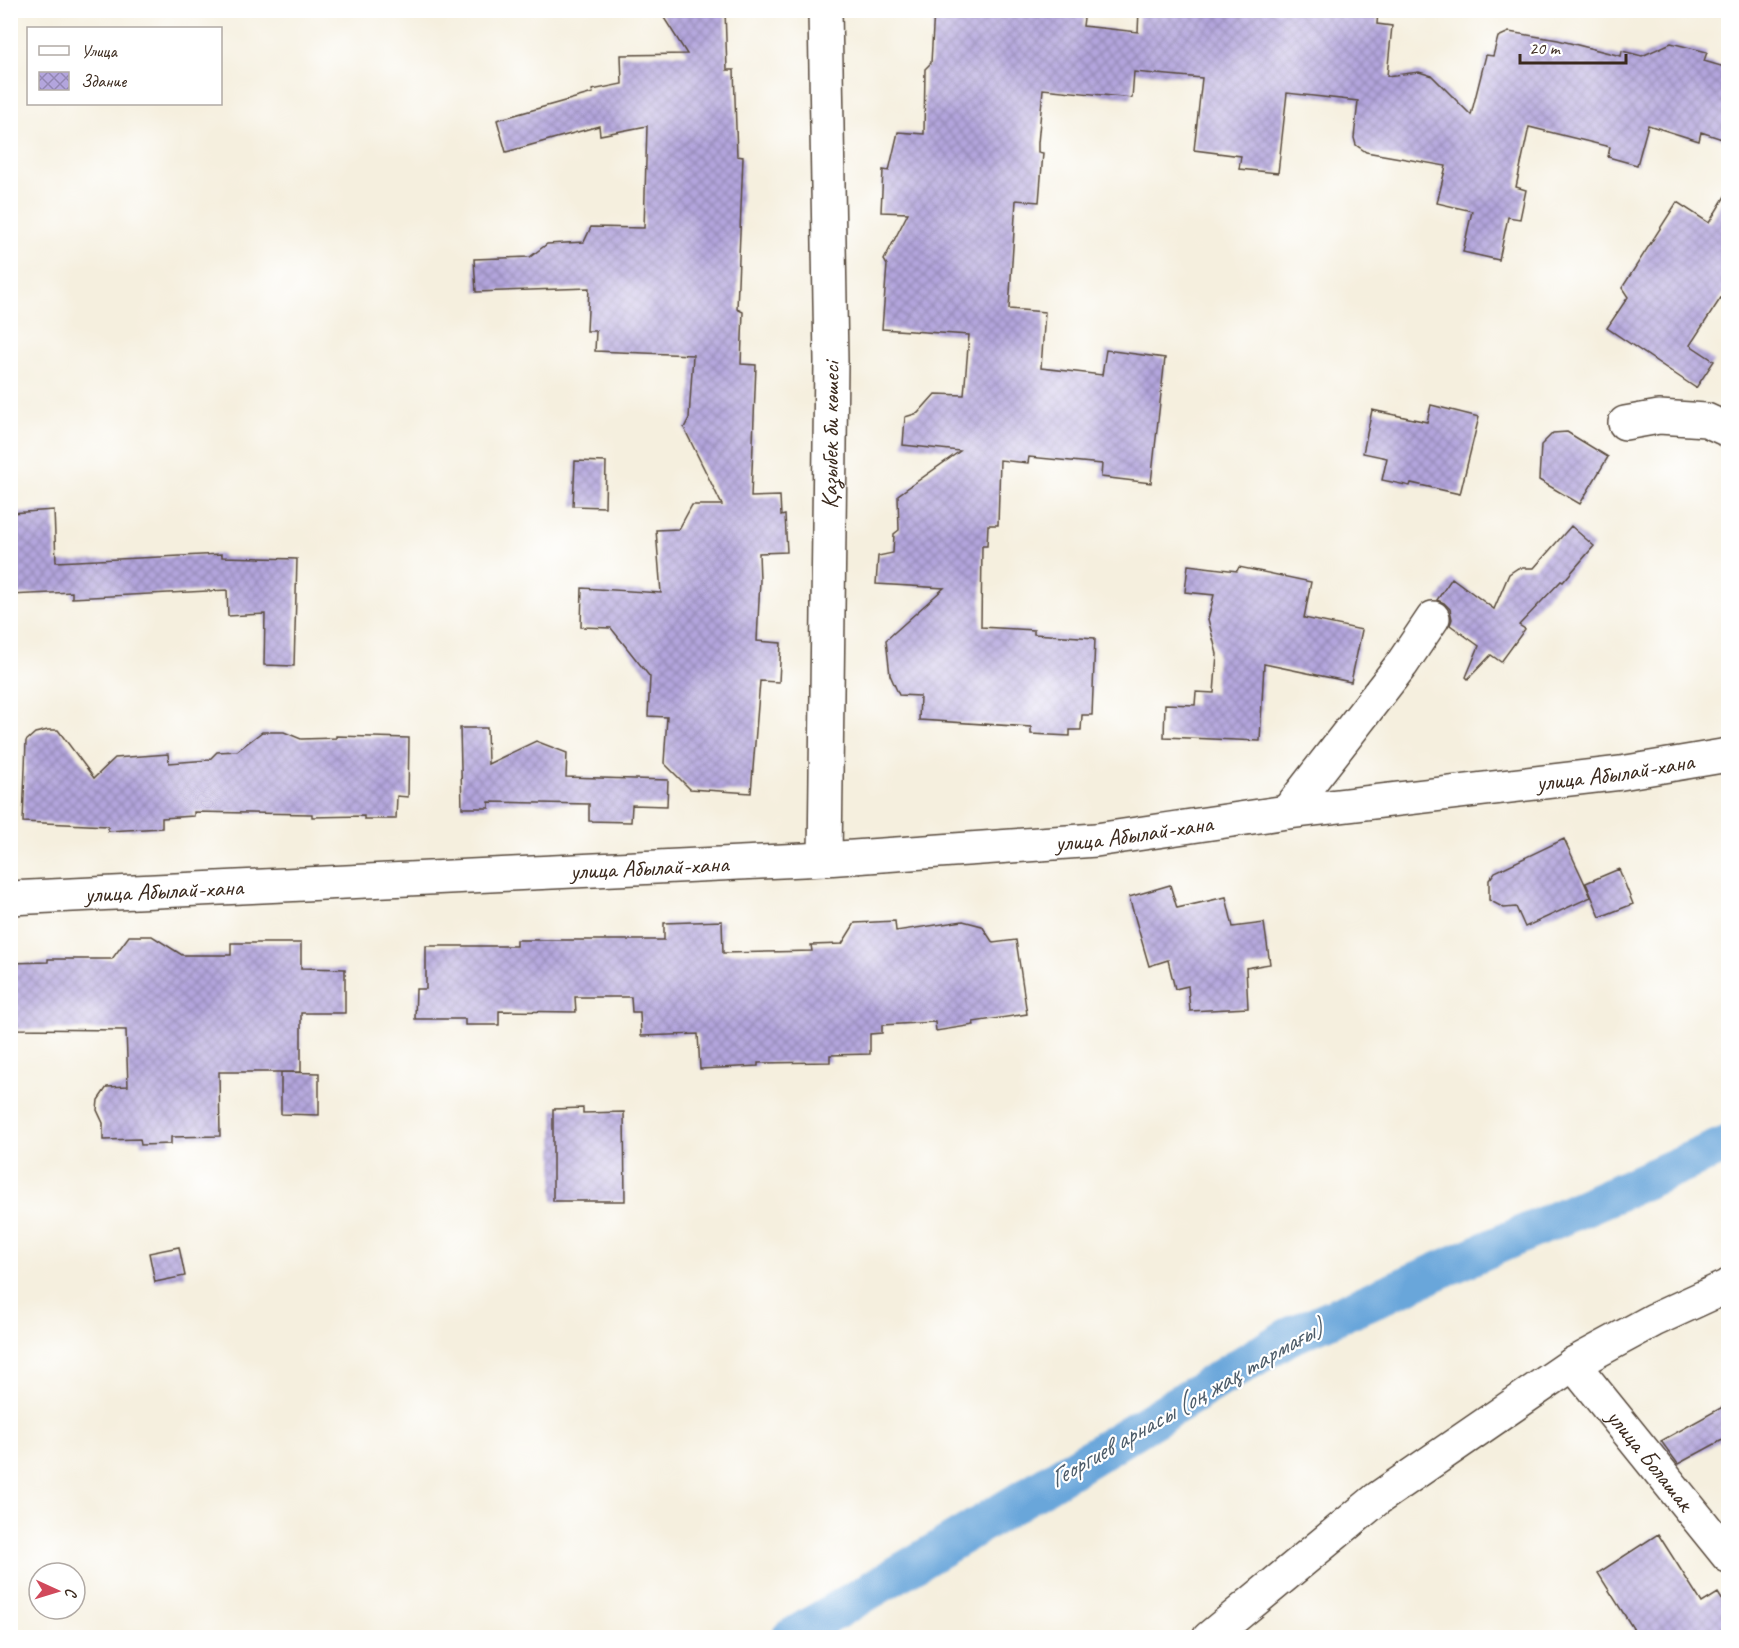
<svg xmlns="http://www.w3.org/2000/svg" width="1739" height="1648" font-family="Caveat,sans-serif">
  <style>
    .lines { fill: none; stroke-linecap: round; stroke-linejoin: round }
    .canal { stroke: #69a6da; stroke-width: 38 }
    .building { fill: url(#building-cross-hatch) }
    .minor-casing { stroke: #57483b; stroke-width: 36 }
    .minor { stroke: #fff; stroke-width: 33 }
    .labels { text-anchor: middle; stroke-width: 4.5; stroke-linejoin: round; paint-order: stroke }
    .street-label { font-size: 24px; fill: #3b2a1e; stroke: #fff }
    .water-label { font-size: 26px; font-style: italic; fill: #4d5c69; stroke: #fff }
  </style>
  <defs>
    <pattern id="building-cross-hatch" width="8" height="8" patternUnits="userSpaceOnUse" patternTransform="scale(1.5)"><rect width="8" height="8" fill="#b3a5dd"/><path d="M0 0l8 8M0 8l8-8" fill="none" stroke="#9387b3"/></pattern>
  </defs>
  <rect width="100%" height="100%" fill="#fff"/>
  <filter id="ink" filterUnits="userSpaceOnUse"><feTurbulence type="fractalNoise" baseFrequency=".0167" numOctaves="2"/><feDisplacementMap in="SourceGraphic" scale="12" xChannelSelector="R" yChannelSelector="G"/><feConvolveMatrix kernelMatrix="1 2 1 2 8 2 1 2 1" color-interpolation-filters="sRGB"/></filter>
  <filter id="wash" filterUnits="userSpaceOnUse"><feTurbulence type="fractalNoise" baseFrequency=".008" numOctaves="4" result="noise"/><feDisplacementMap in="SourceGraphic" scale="24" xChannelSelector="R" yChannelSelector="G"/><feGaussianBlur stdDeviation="1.35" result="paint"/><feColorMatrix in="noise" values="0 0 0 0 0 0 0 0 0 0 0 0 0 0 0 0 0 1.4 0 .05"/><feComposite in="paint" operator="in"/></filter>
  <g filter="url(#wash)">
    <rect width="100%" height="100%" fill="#f5efde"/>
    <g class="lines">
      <path class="canal" d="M 790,1638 L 960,1537 L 1288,1337 L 1728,1144"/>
    </g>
    <g id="blocks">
      <path class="building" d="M 659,10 L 725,10 L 727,70 L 734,70 L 737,156 L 743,157 L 737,309 L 743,312 L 741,364 L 756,365 L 751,497 L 780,496 L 781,516 L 785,515 L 787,552 L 759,553 L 760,580 L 757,641 L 781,643 L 779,682 L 760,681 L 751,793 L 690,789 L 664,763 L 667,717 L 648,716 L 650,677 L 611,628 L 581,627 L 582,588 L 661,593 L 656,530 L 679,529 L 692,505 L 722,505 L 684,428 L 689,418 L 693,355 L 595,351 L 596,331 L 587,331 L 589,288 L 476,292 L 474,259 L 530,257 L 547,244 L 584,242 L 591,227 L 644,228 L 647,126 L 600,135 L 599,126 L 506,152 L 497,120 L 593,93 L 592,90 L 622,84 L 621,55 L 687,54 Z
        M 934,10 L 1085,10 L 1083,26 L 1138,32 L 1139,10 L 1378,10 L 1377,24 L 1392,26 L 1387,76 L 1419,72 L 1432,76 L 1471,115 L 1486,55 L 1493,56 L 1498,37 L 1509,32 L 1558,40 L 1621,56 L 1622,51 L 1642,56 L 1671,43 L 1707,52 L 1704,61 L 1728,68 L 1728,141 L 1701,132 L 1699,141 L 1648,125 L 1637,165 L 1608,157 L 1610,147 L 1529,127 L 1516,187 L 1526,190 L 1520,219 L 1508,217 L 1499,260 L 1463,252 L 1472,211 L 1437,203 L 1446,166 L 1366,152 L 1356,145 L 1354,138 L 1358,101 L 1287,93 L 1278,173 L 1239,169 L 1241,156 L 1194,150 L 1202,78 L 1134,72 L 1132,98 L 1043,89 L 1038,143 L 1038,152 L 1043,153 L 1039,202 L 1016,200 L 1009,309 L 1045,312 L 1041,368 L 1102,375 L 1106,350 L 1165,358 L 1151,483 L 1101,477 L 1102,464 L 1029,457 L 1028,463 L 1000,460 L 998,525 L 988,525 L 987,546 L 982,546 L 981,627 L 1034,630 L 1034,634 L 1095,638 L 1092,715 L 1082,715 L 1081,730 L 1070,730 L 1070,736 L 1031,734 L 1031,727 L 919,720 L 920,696 L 899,695 L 890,675 L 886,640 L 944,588 L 876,584 L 878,556 L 893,553 L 894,534 L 899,530 L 898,495 L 960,451 L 903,445 L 905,417 L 918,413 L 935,394 L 964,395 L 969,335 L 882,329 L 887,265 L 884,260 L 908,213 L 881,212 L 883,170 L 889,171 L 898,132 L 924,134 L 925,69 L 931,63 Z
        M 1728,191 L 1728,287 L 1690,345 L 1714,361 L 1696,388 L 1607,328 L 1628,297 L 1622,288 L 1677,202 L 1709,223 Z
        M 1431,405 L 1479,417 L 1460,494 L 1411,483 L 1410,486 L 1382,480 L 1387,458 L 1363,453 L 1372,410 L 1427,422 Z
        M 1567,432 L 1608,457 L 1580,504 L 1539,480 L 1541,445 L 1553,433 Z
        M 575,461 L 606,462 L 605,507 L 573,506 Z
        M 54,510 L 56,562 L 222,554 L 222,557 L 297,559 L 294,666 L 264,665 L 265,614 L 228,616 L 227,590 L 72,598 L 72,592 L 10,595 L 10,513 Z
        M 1571,526 L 1594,546 L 1563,582 L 1561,581 L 1519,625 L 1525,629 L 1501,662 L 1491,655 L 1468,679 L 1466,677 L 1479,646 L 1450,625 L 1452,619 L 1450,609 L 1444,603 L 1437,600 L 1452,578 L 1494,609 L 1509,574 L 1518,568 L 1534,568 Z
        M 1188,565 L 1237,571 L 1239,567 L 1311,582 L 1304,618 L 1362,630 L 1351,682 L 1264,664 L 1260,741 L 1164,737 L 1165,704 L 1195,705 L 1196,692 L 1214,693 L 1217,654 L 1208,619 L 1214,595 L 1185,592 Z
        M 460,728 L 487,728 L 488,764 L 536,741 L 567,753 L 566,777 L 668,780 L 667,806 L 632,805 L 631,822 L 589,821 L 589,804 L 489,802 L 489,808 L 462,808 Z
        M 48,730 L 58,730 L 94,778 L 115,758 L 168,754 L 169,763 L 209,760 L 217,752 L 237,751 L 262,732 L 284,732 L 301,739 L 336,738 L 336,736 L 409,738 L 408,797 L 397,796 L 396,819 L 364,819 L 364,816 L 312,817 L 312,814 L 194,812 L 194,816 L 162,818 L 162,828 L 108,831 L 108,826 L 23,822 L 26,741 L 35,733 Z
        M 1564,839 L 1591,897 L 1525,927 L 1516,907 L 1504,908 L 1489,900 L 1489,880 L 1495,872 Z
        M 1619,869 L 1633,904 L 1600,917 L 1586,883 Z
        M 1170,885 L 1177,908 L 1226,897 L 1233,927 L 1264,923 L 1270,964 L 1246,968 L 1248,1008 L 1190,1011 L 1188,986 L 1175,989 L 1168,960 L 1149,966 L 1129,897 Z
        M 722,921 L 723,953 L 812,951 L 811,945 L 842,944 L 855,923 L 895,921 L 896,931 L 963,921 L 982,926 L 993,943 L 1016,940 L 1027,1014 L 973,1022 L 974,1025 L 936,1031 L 935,1022 L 882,1025 L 882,1033 L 870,1034 L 870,1054 L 830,1055 L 830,1062 L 758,1063 L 758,1066 L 700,1069 L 698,1034 L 641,1036 L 640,1012 L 632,1012 L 631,997 L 575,997 L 576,1012 L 499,1011 L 499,1025 L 465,1025 L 465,1019 L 415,1019 L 416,989 L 426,989 L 426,946 L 516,946 L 516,940 L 664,940 L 664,923 Z
        M 129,936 L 152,936 L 182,955 L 231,955 L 231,943 L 301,943 L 301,968 L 345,969 L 345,1013 L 301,1013 L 301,1072 L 219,1072 L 220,1136 L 171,1137 L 171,1144 L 141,1145 L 140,1139 L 103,1140 L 103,1123 L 97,1110 L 98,1100 L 107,1087 L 128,1086 L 126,1030 L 10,1029 L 10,963 L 48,962 L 48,959 L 112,959 Z
        M 281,1072 L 319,1073 L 319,1115 L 281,1114 Z
        M 583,1108 L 583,1113 L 624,1112 L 625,1201 L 553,1201 L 553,1109 Z
        M 179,1247 L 185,1276 L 155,1282 L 149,1253 Z
        M 1728,1404 L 1728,1437 L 1678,1464 L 1661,1441 Z
        M 1658,1534 L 1702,1603 L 1718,1593 L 1728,1609 L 1728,1638 L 1639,1638 L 1598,1573 Z"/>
    </g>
  </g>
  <g filter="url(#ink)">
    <use href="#blocks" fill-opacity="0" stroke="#57483b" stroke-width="1.5"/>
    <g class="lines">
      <g class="minor-casing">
        <g id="minor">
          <path d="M 1625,423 L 1659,417 L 1706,420 L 1728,430"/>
          <path d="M 1287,812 L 1402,664 L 1433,618"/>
          <path id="s1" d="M 825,859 L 831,361 L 825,10"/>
          <path id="s2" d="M 10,898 L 825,859 L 1096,840 L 1287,812 L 1621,773 L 1728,755"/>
          <path id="s3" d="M 1573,1364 L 1728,1556"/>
          <path d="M 1209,1638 L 1377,1499 L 1573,1364 L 1654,1320 L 1728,1286"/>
        </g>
      </g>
      <use href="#minor" class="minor"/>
    </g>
  </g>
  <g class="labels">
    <g class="street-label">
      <text dy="8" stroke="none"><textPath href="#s1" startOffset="424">Қазыбек би көшесі</textPath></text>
      <text dy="8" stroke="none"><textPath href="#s2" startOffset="1611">улица Абылай-хана</textPath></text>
      <text dy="8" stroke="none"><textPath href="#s2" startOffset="1126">улица Абылай-хана</textPath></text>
      <text dy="8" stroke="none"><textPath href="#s2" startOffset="640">улица Абылай-хана</textPath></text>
      <text dy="8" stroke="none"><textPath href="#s2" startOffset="154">улица Абылай-хана</textPath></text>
      <text dy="8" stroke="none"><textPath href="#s3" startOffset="123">улица Болашак</textPath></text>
    </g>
    <g class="water-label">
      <text transform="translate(1185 1403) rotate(-30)" y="9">Георгиев арнасы (оң жақ тармағы)</text>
    </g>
  </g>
  <rect width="1739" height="1648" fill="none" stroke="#fff" stroke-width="36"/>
  <rect x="27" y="27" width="195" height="78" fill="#ffffff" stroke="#b1aaa5" stroke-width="1.5"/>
  <rect x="39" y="46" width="30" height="9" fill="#ffffff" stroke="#b1aaa5" stroke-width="1.5"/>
  <text x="81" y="57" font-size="18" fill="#3b2a1e">Улица</text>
  <rect x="39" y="72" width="30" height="18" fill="url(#building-cross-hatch)" stroke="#b1aaa5" stroke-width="1.5"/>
  <text x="81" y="87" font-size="18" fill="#3b2a1e">Здание</text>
  <g transform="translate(57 1591) rotate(94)"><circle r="28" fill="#ffffff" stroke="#b1aaa5" stroke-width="1.5"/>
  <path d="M0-4.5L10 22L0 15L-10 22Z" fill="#d1495b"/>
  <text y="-9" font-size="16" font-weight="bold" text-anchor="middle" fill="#3b2a1e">С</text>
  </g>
  <path d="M1520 54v9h106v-9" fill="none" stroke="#3b2a1e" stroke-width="3"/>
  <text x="1529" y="54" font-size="18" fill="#3b2a1e" stroke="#ffffff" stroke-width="4.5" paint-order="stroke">20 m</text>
</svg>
